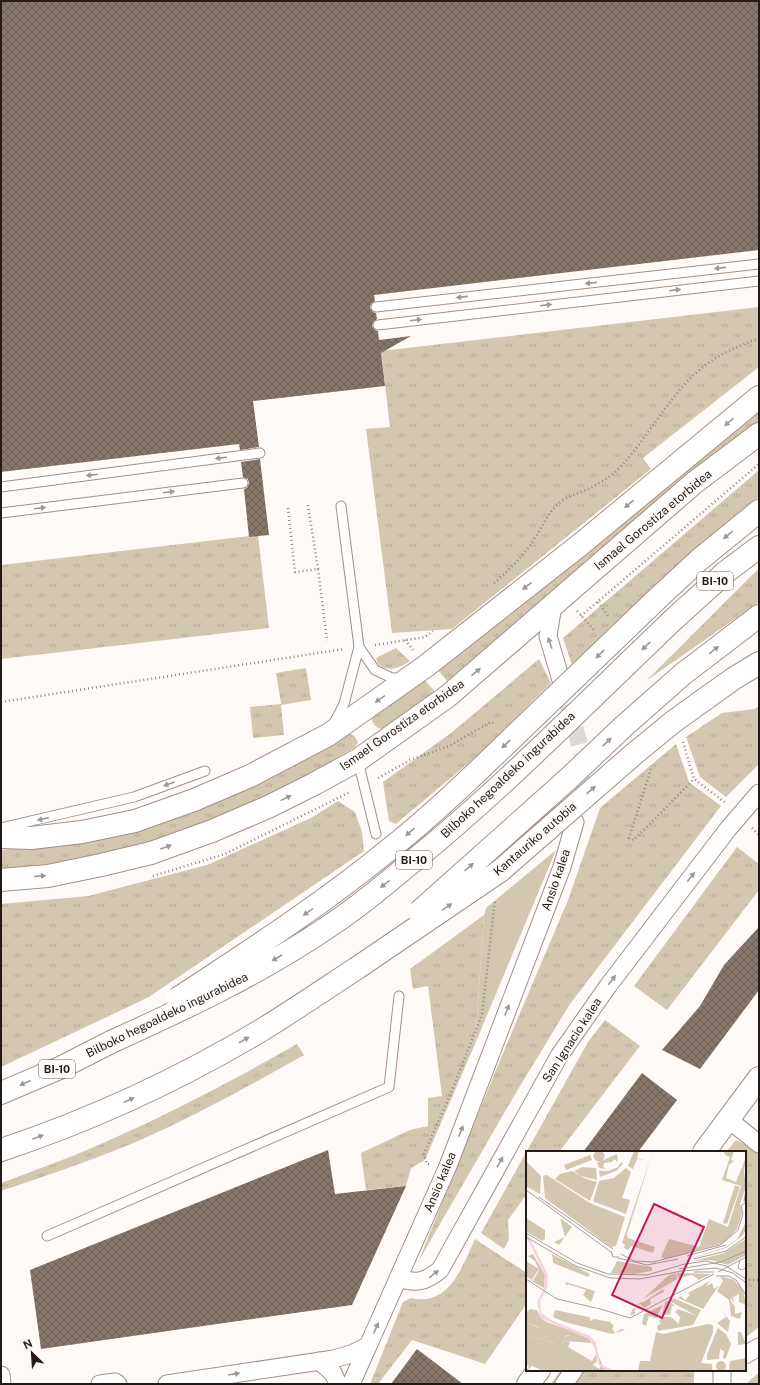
<svg xmlns="http://www.w3.org/2000/svg" width="760" height="1385" font-family="'Public Sans',sans-serif">
  <style>
    .grass { fill: url(#grass-tufts) }
    .garden { fill: #d4c7af }
    .building { fill: url(#building-cross-hatch) }
    .lines { fill: none; stroke-linecap: round; stroke-linejoin: round }
    .street-tunnel { stroke: #ddd9d6; stroke-width: 17; stroke-dasharray: 17 8; stroke-linecap: butt }
    .lane-casing { stroke: #a49088; stroke-width: 11 }
    .street-casing { stroke: #a49088; stroke-width: 19 }
    .secondary-casing { stroke: #a49088; stroke-width: 24 }
    .primary-casing { stroke: #a49088; stroke-width: 24 }
    .highway-casing { stroke: #a49088; stroke-width: 24 }
    .path { stroke: #8d8785; stroke-width: 2.5; stroke-dasharray: 1 3; stroke-linecap: butt }
    .lane { stroke: #fff; stroke-width: 9 }
    .street { stroke: #fff; stroke-width: 17 }
    .secondary { stroke: #fff; stroke-width: 22 }
    .primary { stroke: #fff; stroke-width: 22 }
    .highway { stroke: #fff; stroke-width: 22 }
    .highway-bridge-casing { stroke: #a49088; stroke-width: 24; stroke-linecap: butt }
    .highway-bridge { stroke: #fff; stroke-width: 22 }
    .oneway { fill: #9c9897 }
    .labels { text-anchor: middle; stroke-width: 3.5; stroke-linejoin: round; paint-order: stroke }
    .shield { fill: #fefaf8; stroke: #655e5b; stroke-width: 1 }
    .shield-label { font-size: 11px; font-weight: bold; fill: #231b18 }
    .street-label { font-size: 12px; fill: #231b18; stroke: #fefaf8 }
    .inset-road { fill: none; stroke: #a6a19e; stroke-width: 1 }
    .view { fill: #c2185b; fill-opacity: 0.15; stroke: #c2185b; stroke-width: 2 }
    .inset-edge { fill: none; stroke: #231b18; stroke-width: 2 }
  </style>
  <defs>
    <pattern id="grass-tufts" width="24" height="20" patternUnits="userSpaceOnUse"><rect width="24" height="20" fill="#d4c7af"/><path d="M3 7l-1-3M5 7V3M7 7l1-3M15 17l-1-3M17 17v-4M19 17l1-3" fill="none" stroke="#b6aa96"/></pattern>
    <pattern id="building-cross-hatch" width="8" height="8" patternUnits="userSpaceOnUse"><rect width="8" height="8" fill="#857669"/><path d="M0 0l8 8M0 8l8-8" fill="none" stroke="#6c6055"/></pattern>
  </defs>
  <rect width="100%" height="100%" fill="#fefaf8"/>
  <path class="grass" d="M 759,307 L 759,367 L 643,458 L 651,469 L 452,629 L 392,633 L 366,429 L 390,427 L 381,351 Z
    M 759,404 L 759,423 L 648,514 L 448,682 L 436,668 Z
    M 759,470 L 759,497 L 660,583 L 572,665 L 563,638 Z
    M 258,535 L 269,628 L 1,659 L 1,565 Z
    M 759,569 L 759,602 L 646,681 L 751,576 Z
    M 396,648 L 410,661 C 399,668 389,673 378,664 L 376,658 Z
    M 539,659 L 551,683 L 478,755 L 396,824 L 389,821 L 383,782 L 451,733 Z
    M 306,668 L 311,700 L 281,705 L 284,735 L 253,738 L 250,707 L 281,704 L 276,673 Z
    M 423,678 L 436,693 L 387,730 C 378,729 371,726 372,716 Z
    M 759,706 L 759,764 L 726,797 L 700,777 L 686,737 L 722,713 L 754,709 Z
    M 346,733 C 353,734 356,736 358,743 L 355,747 L 303,779 L 239,810 L 178,835 L 97,856 L 23,868 L 1,870 L 1,850 L 89,839 Z
    M 676,744 L 689,782 L 721,806 L 570,1004 L 517,1091 L 418,1262 L 498,1065 L 568,900 L 600,808 Z
    M 338,801 L 355,812 L 362,832 L 364,851 L 149,997 L 1,1067 L 1,904 L 88,896 L 207,865 L 311,818 Z
    M 737,847 L 759,864 L 759,890 L 667,1010 L 634,986 Z
    M 484,915 L 475,1044 L 425,1160 L 411,1168 L 406,1186 L 366,1190 L 361,1153 L 410,1130 L 428,1126 L 428,1098 L 442,1096 L 428,986 L 413,989 L 410,969 Z
    M 605,1020 L 640,1046 L 559,1152 L 527,1152 L 527,1194 L 508,1220 L 509,1239 L 504,1249 L 481,1233 L 588,1042 Z
    M 297,1044 L 304,1055 C 249,1086 194,1117 136,1142 C 92,1160 46,1176 1,1191 L 1,1183 C 35,1170 70,1158 103,1143 C 169,1114 234,1080 297,1044 Z
    M 736,1140 L 759,1152 L 759,1327 L 745,1338 L 745,1152 L 726,1152 Z
    M 475,1239 L 527,1273 L 527,1303 L 485,1364 L 412,1340 L 378,1384 L 370,1384 L 403,1302 L 411,1298 C 449,1307 462,1267 475,1239 Z
    M 561,1370 L 694,1370 L 694,1384 L 551,1384 Z
    M 759,1373 L 759,1384 L 747,1384 L 749,1381 Z"/>
  <path class="garden" d="M 556,850 L 475,1044 L 484,915 L 486,908 Z"/>
  <path class="building" d="M 1,1 L 759,1 L 759,250 L 374,295 L 375,301 L 371,304 L 370,308 L 373,312 L 376,313 L 377,319 L 373,322 L 372,326 L 375,330 L 378,331 L 379,340 L 411,336 L 381,353 L 385,386 L 253,401 L 259,447 L 240,450 L 239,444 L 1,472 Z
    M 260,459 L 269,535 L 249,537 L 244,489 L 247,488 L 249,483 L 248,479 L 243,477 L 241,462 Z
    M 759,927 L 759,990 L 700,1069 L 662,1050 L 700,1006 L 724,965 Z
    M 642,1073 L 677,1100 L 638,1152 L 583,1152 Z
    M 328,1150 L 335,1194 L 406,1186 L 352,1305 L 41,1349 L 30,1270 Z
    M 417,1349 L 463,1384 L 391,1384 Z"/>
  <g class="lines">
    <path class="street-tunnel" d="M 561,680 L 583,756 L 586,782 L 580,803"/>
    <g class="lane-casing">
      <path id="lane" d="M 376,307 L 759,264
        M 378,325 L 759,281
        M 1,487 L 260,453
        M 341,506 L 359,647 L 375,670 L 392,678 L 403,678
        M 1,513 L 243,483
        M 333,725 L 344,704 L 359,647
        M 358,761 L 376,834
        M 1,828 L 134,797 L 205,771
        M 47,1236 L 389,1087 L 399,996"/>
    </g>
    <g class="street-casing">
      <path id="street" d="M 553,605 L 548,636 L 561,680
        M 728,1119 L 759,1144
        M 398,1278 C 416,1284 425,1282 440,1270 L 559,1056 L 608,986 L 728,829 L 759,793
        M 745,1355 L 759,1347
        M 319,1361 L 333,1373 L 338,1384
        M 722,1370 L 722,1384
        M 1,1375 L 2,1384
        M 100,1384 L 115,1382 L 118,1384
        M 167,1384 L 334,1359 L 351,1354 L 368,1346 L 448,1166 L 562,867 L 575,822
        M 351,1384 L 368,1346
        M 564,1384 L 574,1370"/>
    </g>
    <g class="secondary-casing">
      <path id="secondary" d="M 1,837 L 31,838 L 82,832 L 135,821 L 194,800 L 250,776 L 328,735 L 426,666 L 581,544 L 759,397
        M 1,880 L 48,876 L 101,865 L 151,853 L 212,831 L 268,807 L 314,784 L 358,760 L 448,696 L 694,483 L 759,434"/>
    </g>
    <g class="primary-casing">
      <path id="primary" d="M 704,1152 L 759,1078
        M 528,1384 L 539,1370"/>
    </g>
    <g class="highway-casing">
      <path id="highway" d="M 658,598 L 699,560 L 759,511
        M 674,619 L 727,571 L 759,547
        M 683,674 L 759,616
        M 705,699 L 733,679 L 759,663
        M 1,1093 L 62,1067 L 111,1042
        M 1,1150 C 91,1120 178,1080 260,1031 C 293,1011 325,989 357,968"/>
    </g>
    <path class="path" d="M 308,505 L 318,569
      M 288,508 L 295,572 L 318,569 L 327,641
      M 494,583 C 510,569 525,555 536,536 C 543,526 547,515 556,506 C 564,497 577,494 588,489 C 600,483 613,476 622,465 C 652,433 674,386 710,362 C 725,351 742,345 759,338
      M 598,602 L 608,616
      M 577,611 L 594,630
      M 581,616 L 759,464
      M 405,640 L 413,650
      M 375,645 L 425,637 L 433,631
      M 1,702 L 344,649
      M 683,742 L 694,779 L 726,803
      M 651,769 L 629,838 L 634,840 L 694,779
      M 378,778 L 410,760 L 449,746 L 491,722 L 496,724
      M 752,828 L 759,835
      M 153,876 L 225,854 L 350,792
      M 429,1164 L 427,1164 L 424,1154 L 451,1093 L 482,1015 L 495,900
      M 745,1280 L 759,1280
      M 745,1301 L 746,1334"/>
    <use href="#lane" class="lane"/>
    <use href="#street" class="street"/>
    <use href="#secondary" class="secondary"/>
    <use href="#primary" class="primary"/>
    <use href="#highway" class="highway"/>
    <g class="highway-bridge-casing">
      <path id="highway-bridge" d="M 419,912 L 568,779 L 624,726 L 683,674
        M 357,968 L 500,871 L 634,754 L 673,722 L 705,699
        M 177,999 C 248,952 320,906 386,852 C 438,811 485,764 533,718 C 575,678 616,638 658,598
        M 111,1042 C 184,1009 256,975 322,931 C 356,909 387,883 418,857 C 508,783 590,699 674,619"/>
    </g>
    <use href="#highway-bridge" class="highway-bridge"/>
  </g>
  <defs><path id="oneway-solid" d="M-6-.8H1V-3.2L6.5 0L1 3.2V.8H-6Z"/></defs>
  <g class="oneway">
    <use href="#oneway-solid" transform="translate(720 268) rotate(174)"/>
    <use href="#oneway-solid" transform="translate(591 283) rotate(174)"/>
    <use href="#oneway-solid" transform="translate(675 290) rotate(-7)"/>
    <use href="#oneway-solid" transform="translate(462 297) rotate(174)"/>
    <use href="#oneway-solid" transform="translate(546 305) rotate(-7)"/>
    <use href="#oneway-solid" transform="translate(416 320) rotate(-7)"/>
    <use href="#oneway-solid" transform="translate(729 422) rotate(140)"/>
    <use href="#oneway-solid" transform="translate(221 458) rotate(173)"/>
    <use href="#oneway-solid" transform="translate(92 475) rotate(173)"/>
    <use href="#oneway-solid" transform="translate(169 492) rotate(-7)"/>
    <use href="#oneway-solid" transform="translate(629 504) rotate(140)"/>
    <use href="#oneway-solid" transform="translate(40 508) rotate(-7)"/>
    <use href="#oneway-solid" transform="translate(728 535) rotate(140)"/>
    <use href="#oneway-solid" transform="translate(527 586) rotate(142)"/>
    <use href="#oneway-solid" transform="translate(550 643) rotate(-109)"/>
    <use href="#oneway-solid" transform="translate(646 646) rotate(136)"/>
    <use href="#oneway-solid" transform="translate(714 650) rotate(-38)"/>
    <use href="#oneway-solid" transform="translate(600 654) rotate(136)"/>
    <use href="#oneway-solid" transform="translate(476 672) rotate(-41)"/>
    <use href="#oneway-solid" transform="translate(380 699) rotate(145)"/>
    <use href="#oneway-solid" transform="translate(607 742) rotate(-44)"/>
    <use href="#oneway-solid" transform="translate(506 744) rotate(136)"/>
    <use href="#oneway-solid" transform="translate(169 784) rotate(160)"/>
    <use href="#oneway-solid" transform="translate(591 790) rotate(-41)"/>
    <use href="#oneway-solid" transform="translate(286 798) rotate(-26)"/>
    <use href="#oneway-solid" transform="translate(43 819) rotate(167)"/>
    <use href="#oneway-solid" transform="translate(410 832) rotate(139)"/>
    <use href="#oneway-solid" transform="translate(166 847) rotate(-20)"/>
    <use href="#oneway-solid" transform="translate(469 867) rotate(-42)"/>
    <use href="#oneway-solid" transform="translate(40 876) rotate(-5)"/>
    <use href="#oneway-solid" transform="translate(691 877) rotate(-53)"/>
    <use href="#oneway-solid" transform="translate(385 884) rotate(142)"/>
    <use href="#oneway-solid" transform="translate(447 907) rotate(-34)"/>
    <use href="#oneway-solid" transform="translate(308 912) rotate(145)"/>
    <use href="#oneway-solid" transform="translate(277 958) rotate(149)"/>
    <use href="#oneway-solid" transform="translate(612 980) rotate(-53)"/>
    <use href="#oneway-solid" transform="translate(507 1010) rotate(-69)"/>
    <use href="#oneway-solid" transform="translate(244 1040) rotate(-29)"/>
    <use href="#oneway-solid" transform="translate(25 1083) rotate(156)"/>
    <use href="#oneway-solid" transform="translate(129 1100) rotate(-24)"/>
    <use href="#oneway-solid" transform="translate(461 1131) rotate(-69)"/>
    <use href="#oneway-solid" transform="translate(38 1137) rotate(-20)"/>
    <use href="#oneway-solid" transform="translate(500 1162) rotate(-61)"/>
    <use href="#oneway-solid" transform="translate(434 1274) rotate(-38)"/>
    <use href="#oneway-solid" transform="translate(376 1328) rotate(-67)"/>
    <use href="#oneway-solid" transform="translate(234 1374) rotate(-9)"/>
  </g>
  <g class="labels">
    <g class="shield">
      <rect x="697" y="572" width="36" height="18" rx="3"/>
      <rect x="396" y="851" width="36" height="18" rx="3"/>
      <rect x="39" y="1060" width="36" height="18" rx="3"/>
    </g>
    <g class="shield-label">
      <text x="715" y="585">BI-10</text>
      <text x="414" y="864">BI-10</text>
      <text x="57" y="1073">BI-10</text>
    </g>
    <g class="street-label">
      <text transform="translate(653 520) rotate(-40)" y="4">Ismael Gorostiza etorbidea</text>
      <text transform="translate(402 725) rotate(-35)" y="4">Ismael Gorostiza etorbidea</text>
      <text transform="translate(508 775) rotate(-43)" y="4">Bilboko hegoaldeko ingurabidea</text>
      <text transform="translate(535 839) rotate(-41)" y="4">Kantauriko autobia</text>
      <text transform="translate(556 880) rotate(-71)" y="4">Ansio kalea</text>
      <text transform="translate(167 1015) rotate(-26)" y="4">Bilboko hegoaldeko ingurabidea</text>
      <text transform="translate(572 1040) rotate(-57)" y="4">San Ignacio kalea</text>
      <text transform="translate(440 1182) rotate(-67)" y="4">Ansio kalea</text>
    </g>
  </g>
  <g transform="translate(526 1151)">
    <rect width="220" height="220" fill="#fefaf8"/>
    <path d="M67.5 5a5.5 5.5 0 1 1 11 0a5.5 5.5 0 1 1-11 0ZM 108,0 L 113,0 L 111,7 L 118,9 L 111,8 L 107,18 L 102,15 ZM 127,0 L 101,83 L 102,87 L 129,96 L 127,102 L 105,95 L 102,99 L 98,97 L 99,93 L 96,92 ZM 198,0 L 208,0 L 205,9 L 208,10 L 203,14 L 200,27 L 210,31 L 220,6 L 218,20 L 220,36 L 214,53 L 216,63 L 211,78 L 198,92 L 139,108 L 135,106 L 143,88 L 173,96 L 183,68 L 202,76 L 215,35 L 196,29 L 204,6 L 199,4 ZM 91,3 L 92,11 L 88,8 L 86,11 L 78,12 L 77,16 L 81,18 L 73,17 L 71,12 ZM 64,4 L 66,9 L 40,19 L 38,14 ZM 0,10 L 15,25 L 14,43 L 0,35 ZM 95,11 L 97,13 L 90,20 L 74,26 L 73,20 L 82,20 L 92,16 ZM 56,16 L 70,17 L 71,29 L 55,25 L 48,20 ZM 100,17 L 105,21 L 96,47 L 104,49 L 100,63 L 67,50 L 73,30 L 88,27 ZM 46,20 L 60,28 L 71,31 L 64,50 L 29,28 L 34,23 ZM 21,24 L 64,52 L 99,66 L 90,95 L 85,96 L 19,47 L 17,25 ZM 209,34 L 214,36 L 201,73 L 197,72 ZM 0,67 L 19,79 L 19,88 L 16,90 L 1,81 ZM 34,67 L 46,76 L 33,94 L 28,91 L 39,86 ZM 220,71 L 220,79 L 216,85 L 200,97 L 145,114 L 200,96 L 211,88 ZM 7,103 L 19,124 L 18,137 L 0,127 L 7,130 L 13,119 L 9,110 L 2,105 ZM 26,103 L 64,123 L 62,126 L 27,112 ZM 91,110 L 126,116 L 126,120 L 108,123 L 85,122 ZM 150,122 L 151,128 L 117,148 L 143,124 ZM 151,122 L 154,122 L 185,123 L 173,129 L 166,124 L 152,127 ZM 194,125 L 208,129 L 217,139 L 220,154 L 213,151 L 213,143 L 207,147 L 208,152 L 206,149 L 206,148 L 213,141 L 204,149 L 209,156 L 209,163 L 216,161 L 214,168 L 205,165 L 203,149 L 191,140 L 197,130 ZM 33,129 L 69,140 L 65,151 L 57,144 L 60,139 L 42,133 L 40,135 L 40,131 ZM 184,130 L 179,136 L 186,132 L 188,138 L 193,134 L 177,158 L 152,147 L 155,145 L 159,149 L 164,144 L 162,142 ZM 137,138 L 138,141 L 124,148 L 125,153 L 118,157 L 114,153 L 109,156 L 109,163 L 104,164 L 106,159 L 115,151 L 118,151 ZM 148,147 L 175,159 L 167,174 L 132,180 L 131,175 L 135,172 L 133,171 L 135,166 L 145,166 L 153,173 L 154,166 L 149,161 L 152,158 L 171,165 L 145,151 L 144,149 ZM 142,150 L 149,155 L 146,155 L 144,164 L 136,163 L 139,151 ZM 137,154 L 130,167 L 123,165 L 120,175 L 116,173 L 118,163 ZM 29,159 L 63,166 L 65,170 L 68,168 L 84,171 L 88,175 L 86,177 L 89,182 L 95,178 L 99,179 L 86,183 L 39,171 L 27,166 ZM 196,160 L 204,170 L 202,181 L 191,172 L 200,166 ZM 182,173 L 187,174 L 187,181 L 175,212 L 186,213 L 186,220 L 112,220 L 114,210 L 124,210 L 130,181 L 137,183 ZM 192,177 L 200,183 L 205,193 L 200,207 L 197,208 L 198,200 L 194,198 L 193,208 L 181,209 L 181,203 ZM 212,181 L 215,181 L 220,193 L 212,194 ZM 52,182 L 63,188 L 66,192 L 39,190 L 38,186 ZM 220,207 L 220,220 L 203,220 L 204,210 ZM190 215a5 5 0 1 1 10 0a5 5 0 1 1-10 0Z" fill="#d4c7af"/>
    <path d="M 220,88 L 220,104 L 202,114 L 185,109 L 168,110 L 198,102 ZM 4,158 L 11,159 L 15,167 L 21,171 L 52,182 L 48,186 L 42,184 L 38,186 L 39,190 L 44,191 L 42,196 L 66,210 L 70,203 L 71,210 L 67,214 L 74,218 L 73,206 L 77,215 L 89,220 L 18,220 L 6,215 L 0,220 L 3,215 L 0,213 L 0,184 L 29,192 L 25,203 L 37,192 L 35,189 L 18,185 L 12,176 L 0,171 L 0,162 Z" fill="#d4c7af"/>
    <path d="M 74,31 L 87,35 L 80,55 L 68,51 ZM 0,110 L 13,118 L 6,129 L 0,125 ZM 0,171 L 15,178 L 18,185 L 23,186 L 27,181 L 35,185 L 37,194 L 25,203 L 24,211 L 20,213 L 14,208 L 15,198 L 28,195 L 29,192 L 0,184 Z" fill="#d4c7af"/>
    <path d="M 0,79 L 22,124 L 21,137 L 14,150 L 15,162 L 27,170 L 64,185 L 70,192 L 74,212 L 87,220 L 80,220 L 73,214 L 68,196 L 63,188 L 15,167 L 11,152 L 18,137 L 19,124 L 0,85 Z" fill="#f9d2d9"/>
    <path class="inset-road" d="M 0,39 L 85,101M 13,46 L 87,98M 218,51 L 220,38M 0,82 L 51,112 L 82,123 L 121,124 L 159,113 L 180,110 L 200,115 L 220,128M 0,86 L 50,115 L 84,127 L 114,128 L 156,120 L 190,117 L 207,122 L 220,132M 85,100 L 87,106 L 93,106M 95,103 L 108,110 L 127,111 L 194,94 L 212,79 L 217,63 L 215,55 L 220,51M 161,105 L 200,94M 92,107 L 121,114 L 152,108M 168,108 L 200,100 L 220,86M 214,109 L 212,117 L 216,119 L 220,117M 153,118 L 195,111 L 220,100M 168,121 L 188,121M 192,121 L 220,106M 190,125 L 202,125 L 210,129 L 220,144M 0,128 L 31,148 L 70,157M 71,157 L 104,167M 104,167 L 188,123"/>
    <path class="view" d="M 128,53 L 178,76 L 136,167 L 86,144 Z"/>
    <rect width="220" height="220" class="inset-edge"/>
  </g>
  <rect width="760" height="1385" fill="none" stroke="#231b18" stroke-width="4"/>
  <g transform="translate(32 1353) rotate(335)" stroke="#fefaf8" stroke-width="3" paint-order="stroke">
  <path d="M0-3L7 15L0 10L-7 15Z" fill="#231b18"/>
  <text y="-6" font-size="11" font-weight="bold" text-anchor="middle" fill="#231b18">N</text>
  </g>
</svg>
